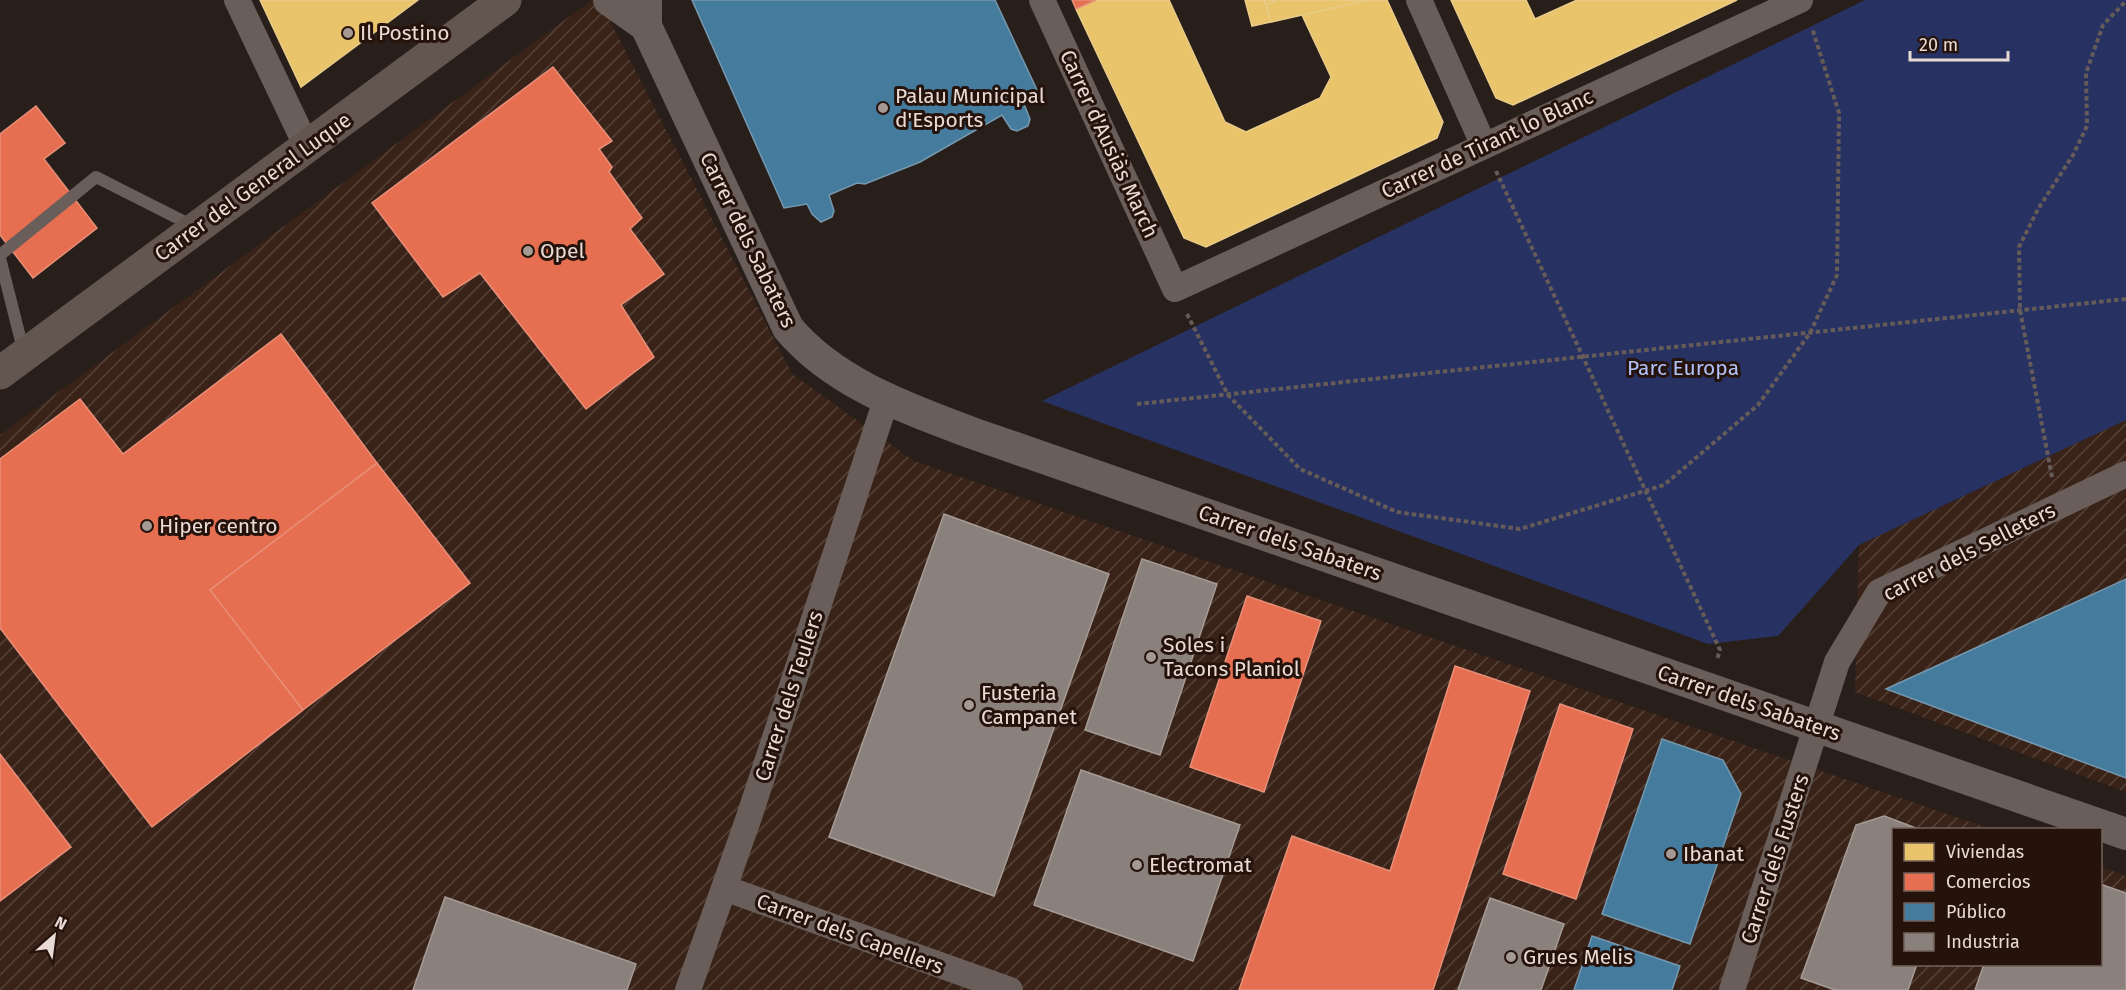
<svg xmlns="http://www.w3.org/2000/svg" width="2126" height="990" font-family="'Fira Sans',sans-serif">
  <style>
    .industrial { fill: url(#industrial-furrows) }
    .green { fill: #283262 }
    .homes { fill: #e9c46a; stroke: #e9cb8a; stroke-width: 1.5 }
    .shops { fill: #e76f51; stroke: #e78f78; stroke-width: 1.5 }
    .public { fill: #457b9d; stroke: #7698ae; stroke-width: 1.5 }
    .industry { fill: #8a817c; stroke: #a69c96; stroke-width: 1.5 }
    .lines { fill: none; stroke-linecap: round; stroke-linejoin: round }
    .path { stroke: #655b58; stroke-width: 4; stroke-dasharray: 4.5 3; stroke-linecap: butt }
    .service { stroke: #695e59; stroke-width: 12 }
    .minor { stroke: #695e59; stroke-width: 26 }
    .tertiary { stroke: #695e59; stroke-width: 32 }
    .secondary { stroke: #635651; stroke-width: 33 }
    .poi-dot { fill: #a59993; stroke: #25120b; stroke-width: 2 }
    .labels { text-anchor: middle; stroke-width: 6; stroke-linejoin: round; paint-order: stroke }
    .poi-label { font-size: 21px; fill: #e8dad4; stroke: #25120b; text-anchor: start }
    .street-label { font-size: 21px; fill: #e8dad4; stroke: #25120b }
    .park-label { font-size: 21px; fill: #b0c1f8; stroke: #25120b }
  </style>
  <defs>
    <pattern id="industrial-furrows" width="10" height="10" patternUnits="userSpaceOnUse" patternTransform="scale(1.5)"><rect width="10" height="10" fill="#392217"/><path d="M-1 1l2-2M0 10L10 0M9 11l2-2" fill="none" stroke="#564238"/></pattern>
  </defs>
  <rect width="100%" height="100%" fill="#291f1a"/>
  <path class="industrial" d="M 592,0 L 599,0 L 792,374 L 914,461 L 1991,829 L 1894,830 L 1894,964 L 2100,964 L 2101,867 L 2126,876 L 2126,990 L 0,990 L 0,435 Z
    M 2126,420 L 2126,792 L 1855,692 L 1859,545 Z"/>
  <path class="green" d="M 1865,0 L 2126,0 L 2126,420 L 1859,545 L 1778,636 L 1708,644 L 1042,401 Z"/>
  <path class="homes" d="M 260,0 L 418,0 L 301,87 Z
    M 1096,0 L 1169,0 L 1225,122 L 1246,132 L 1320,98 L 1331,77 L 1302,15 L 1368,0 L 1387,0 L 1443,122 L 1437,138 L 1206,247 L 1184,238 L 1076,9 Z
    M 1245,0 L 1264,0 L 1271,22 L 1252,26 Z
    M 1264,0 L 1277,0 L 1266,5 Z
    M 1277,0 L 1368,0 L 1271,22 L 1266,5 Z
    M 1451,0 L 1526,0 L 1535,19 L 1577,0 L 1737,0 L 1513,105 L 1496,98 Z"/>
  <path class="shops" d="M 1072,0 L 1096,0 L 1076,9 Z
    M 553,67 L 612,141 L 599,149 L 612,167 L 609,172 L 642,218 L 630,229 L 664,274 L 621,305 L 654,357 L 586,409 L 480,273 L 443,297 L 372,203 Z
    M 36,106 L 65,143 L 44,159 L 97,228 L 33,278 L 0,235 L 0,134 Z
    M 281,334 L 377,463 L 210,590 L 303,710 L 152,827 L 0,628 L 0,459 L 80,399 L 123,454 Z
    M 377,463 L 470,583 L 303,710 L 210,590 Z
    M 1247,596 L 1321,621 L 1264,792 L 1190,767 Z
    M 1455,666 L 1530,691 L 1433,990 L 1239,990 L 1292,836 L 1390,871 Z
    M 1560,704 L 1633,729 L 1576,899 L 1503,874 Z
    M 0,754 L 71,847 L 0,901 Z"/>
  <path class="public" d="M 692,0 L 995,0 L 1037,90 L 1030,101 L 1024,104 L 1030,119 L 1028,126 L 1017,131 L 1011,129 L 1002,115 L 920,162 L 865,184 L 857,183 L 829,195 L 834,211 L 832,217 L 821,222 L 812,214 L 807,204 L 784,208 Z
    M 2126,579 L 2126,778 L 1886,689 Z
    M 1662,739 L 1723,760 L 1741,794 L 1690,944 L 1602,914 Z
    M 1592,936 L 1680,966 L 1672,990 L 1574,990 Z"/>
  <path class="industry" d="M 944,514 L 1109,574 L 994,896 L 829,837 Z
    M 1142,559 L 1217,584 L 1160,755 L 1085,730 Z
    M 1081,770 L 1240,825 L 1193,961 L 1034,905 Z
    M 1884,816 L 1921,830 L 1894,830 L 1894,964 L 1917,964 L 1908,990 L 1835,990 L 1801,978 L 1856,825 Z
    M 2100,884 L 2126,893 L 2126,990 L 1975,990 L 1984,964 L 2100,964 Z
    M 445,897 L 636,964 L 627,990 L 413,990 Z
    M 1490,898 L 1564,924 L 1541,990 L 1458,990 Z"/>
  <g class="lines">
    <path class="path" d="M 1496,171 L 1720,650 L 1717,659
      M 1187,314 L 1228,395 L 1300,469 L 1397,512 L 1520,529 L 1664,485 L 1758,405 L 1810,333 L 1837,275 L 1839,113 L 1812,28
      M 1137,404 L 2126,299
      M 2052,477 L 2020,310 L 2019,247 L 2038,209 L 2073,155 L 2087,126 L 2086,73 L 2103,25 L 2126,1"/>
    <path class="service" d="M 0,255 L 96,177 L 193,226
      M 0,258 L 24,353"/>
    <path class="minor" d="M 237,0 L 307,147
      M 1042,0 L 1175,289 L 1800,0
      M 1419,0 L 1484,146
      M 724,888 L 1010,990
      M 688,990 L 749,817 L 886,400
      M 1732,990 L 1837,662 L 1879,592 L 2126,474"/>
    <path class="tertiary" d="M 609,0 L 646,26
      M 646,0 L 646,26 L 788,328 C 834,383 906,408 972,433 L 2126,834"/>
    <path class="secondary" d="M 0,373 L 505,0"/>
  </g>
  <g class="poi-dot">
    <circle cx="348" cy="33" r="6"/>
    <circle cx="883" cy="108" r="6"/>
    <circle cx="528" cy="251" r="6"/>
    <circle cx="147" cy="526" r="6"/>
    <circle cx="1151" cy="657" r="6"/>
    <circle cx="969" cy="705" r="6"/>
    <circle cx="1671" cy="854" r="6"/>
    <circle cx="1137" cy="865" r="6"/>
    <circle cx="1511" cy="957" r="6"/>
  </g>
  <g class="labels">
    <g class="poi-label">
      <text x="360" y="40">Il Postino</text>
      <text x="895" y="103">Palau Municipal<tspan x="895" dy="24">d'Esports</tspan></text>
      <text x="540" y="258">Opel</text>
      <text x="159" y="533">Hiper centro</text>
      <text x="1163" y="652">Soles i<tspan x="1163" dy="24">Tacons Planiol</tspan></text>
      <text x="981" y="700">Fusteria<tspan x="981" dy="24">Campanet</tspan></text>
      <text x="1683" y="861">Ibanat</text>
      <text x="1149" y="872">Electromat</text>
      <text x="1523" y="964">Grues Melis</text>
    </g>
    <g class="street-label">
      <text transform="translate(1109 144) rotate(65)" y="7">Carrer d'Ausiàs March</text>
      <text transform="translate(1487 144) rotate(-25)" y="7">Carrer de Tirant lo Blanc</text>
      <text transform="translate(253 187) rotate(-36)" y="7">Carrer del General Luque</text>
      <text transform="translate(748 240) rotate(64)" y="7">Carrer dels Sabaters</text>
      <text transform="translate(1290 543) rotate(19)" y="7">Carrer dels Sabaters</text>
      <text transform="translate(1969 552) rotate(-27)" y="7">carrer dels Selleters</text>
      <text transform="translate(789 696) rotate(-72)" y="7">Carrer dels Teulers</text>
      <text transform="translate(1749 703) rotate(19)" y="7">Carrer dels Sabaters</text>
      <text transform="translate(1775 859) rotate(-72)" y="7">Carrer dels Fusters</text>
      <text transform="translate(850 934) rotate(20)" y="7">Carrer dels Capellers</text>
    </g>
    <g class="park-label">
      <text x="1683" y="375">Parc Europa</text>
    </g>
  </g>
  <rect x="1892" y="828" width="210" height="138" fill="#25120b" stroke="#73625b" stroke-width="1.5"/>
  <rect x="1904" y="843" width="30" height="18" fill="#e9c46a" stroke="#73625b" stroke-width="1.5"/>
  <text x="1946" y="858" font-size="18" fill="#e8dad4">Viviendas</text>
  <rect x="1904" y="873" width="30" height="18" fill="#e76f51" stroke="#73625b" stroke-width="1.5"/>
  <text x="1946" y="888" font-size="18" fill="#e8dad4">Comercios</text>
  <rect x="1904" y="903" width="30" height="18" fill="#457b9d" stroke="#73625b" stroke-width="1.5"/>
  <text x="1946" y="918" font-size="18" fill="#e8dad4">Público</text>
  <rect x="1904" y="933" width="30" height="18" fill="#8a817c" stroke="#73625b" stroke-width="1.5"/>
  <text x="1946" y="948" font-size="18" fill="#e8dad4">Industria</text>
  <g transform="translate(54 936) rotate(28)" stroke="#25120b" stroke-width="4.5" paint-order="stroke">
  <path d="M0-4.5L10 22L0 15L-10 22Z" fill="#e8dad4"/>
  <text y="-9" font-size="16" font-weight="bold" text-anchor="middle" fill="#e8dad4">N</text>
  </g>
  <path d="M1910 51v9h98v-9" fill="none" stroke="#e8dad4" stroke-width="3"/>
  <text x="1919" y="51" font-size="18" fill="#e8dad4" stroke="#25120b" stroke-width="4.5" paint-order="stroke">20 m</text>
</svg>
